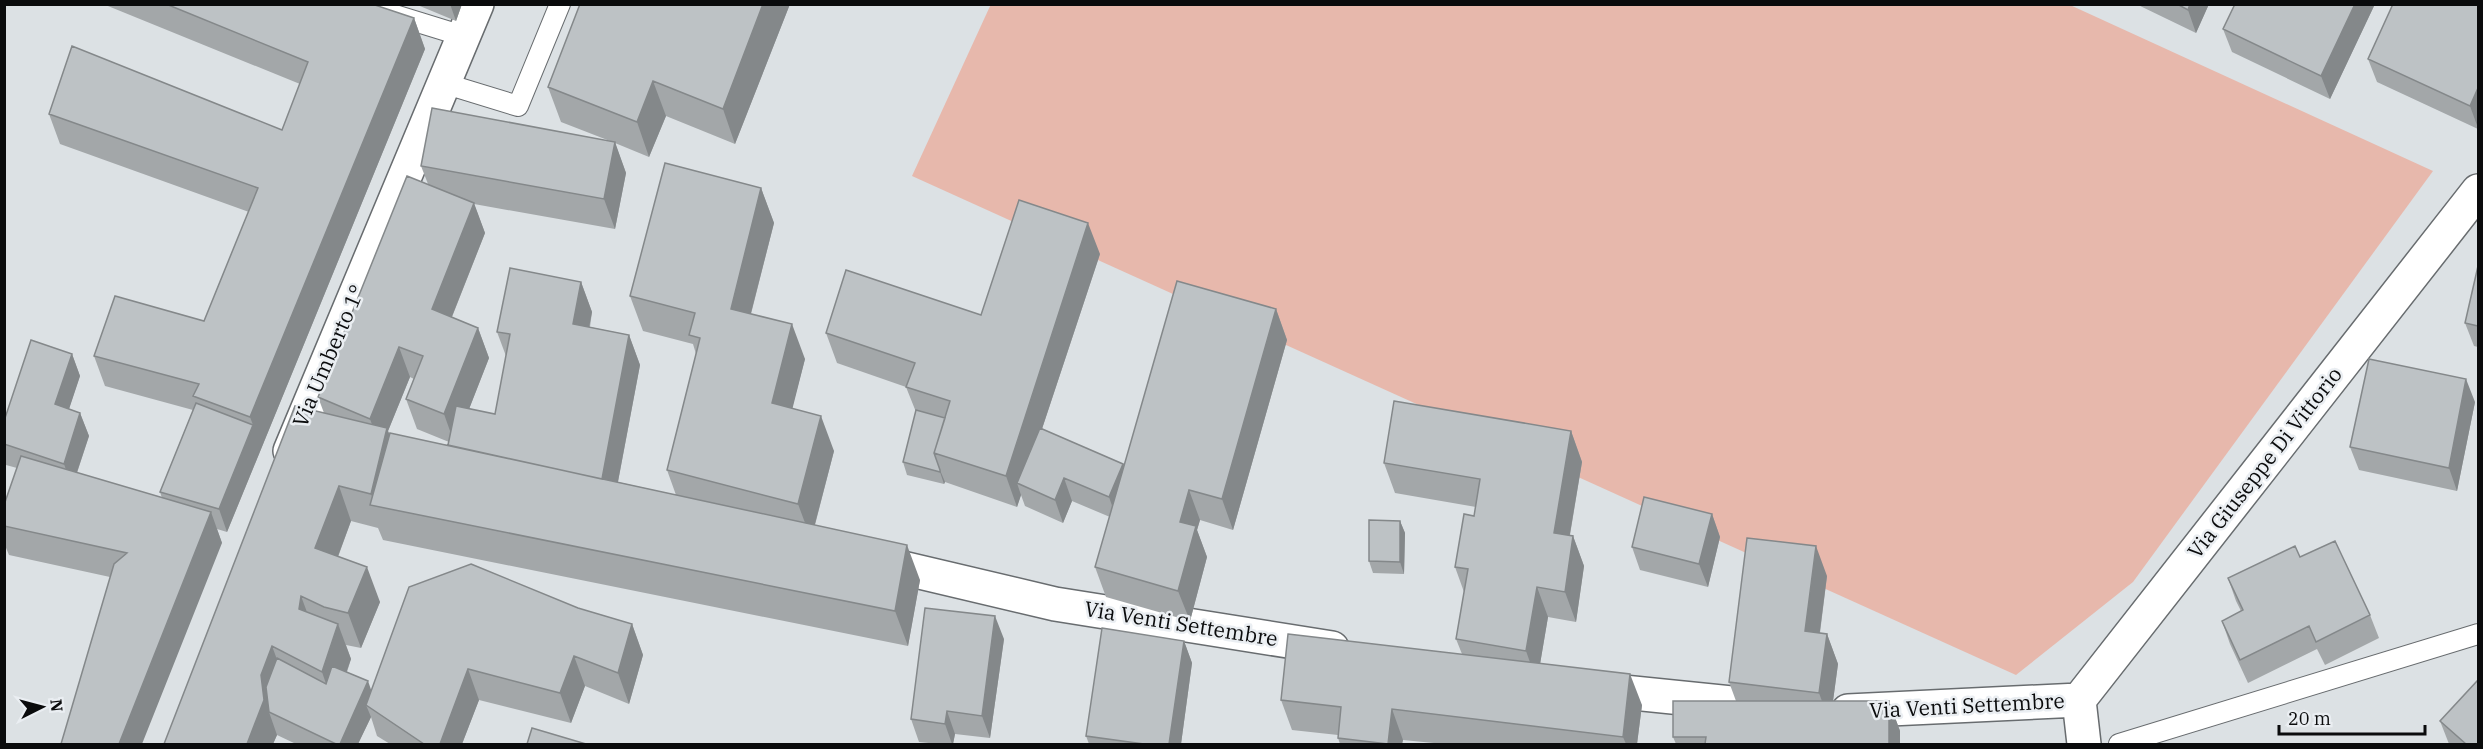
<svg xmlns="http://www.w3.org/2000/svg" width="2483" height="749" font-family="'IBM Plex Serif',serif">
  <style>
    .green { fill: #e7b8ac }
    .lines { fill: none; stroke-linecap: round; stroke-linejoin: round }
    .service-casing { stroke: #686c6f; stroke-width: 22 }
    .minor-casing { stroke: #686c6f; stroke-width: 36 }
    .service { stroke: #fff; stroke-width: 20 }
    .minor { stroke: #fff; stroke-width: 33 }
    .wall { fill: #a3a7a9; fill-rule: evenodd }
    .shaded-wall { fill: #84888a }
    .building { fill: #bdc2c5; stroke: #84888a; stroke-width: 1.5 }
    .labels { text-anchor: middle; stroke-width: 5; stroke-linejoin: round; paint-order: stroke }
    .street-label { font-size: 21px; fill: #0a0b0c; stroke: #eaeef2 }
  </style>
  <rect width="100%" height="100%" fill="#dce1e4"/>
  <path class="green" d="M 991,4 L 2070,5 L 2433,171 L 2133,582 L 2016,675 L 912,176 Z"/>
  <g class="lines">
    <g class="service-casing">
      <path id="service" d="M 359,4 L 463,36
        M 443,83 L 518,106 L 560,4
        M 2119,744 L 2478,634"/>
    </g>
    <g class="minor-casing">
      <path id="minor" d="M 290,451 L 477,4
        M 873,561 L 1055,604 L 1332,648
        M 1594,689 L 1751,705
        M 1848,711 L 2079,700
        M 2084,744 L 2079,700 L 2478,191"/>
    </g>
    <use href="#service" class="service"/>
    <use href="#minor" class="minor"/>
  </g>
  <path class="wall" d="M 103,4 L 372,4 L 414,18 L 425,49 L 227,532 L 217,529 L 222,543 L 110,577 L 9,555 L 4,543 L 4,505 L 17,468 L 6,465 L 4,461 L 4,421 L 72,354 L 80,376 L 69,409 L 80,413 L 89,436 L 77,473 L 162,498 L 160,492 L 193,410 L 105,386 L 94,356 L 204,321 L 249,212 L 60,144 L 49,114 L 282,130 L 300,84 Z
    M 415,4 L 462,4 L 456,21 Z
    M 790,4 L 735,144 L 666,116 L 649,157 L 615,143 L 626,173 L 615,229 L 474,204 L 485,233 L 452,317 L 478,328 L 489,358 L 469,409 L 495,414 L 506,356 L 497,332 L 581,282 L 592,312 L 590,327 L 629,335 L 640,365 L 618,482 L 676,495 L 667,470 L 696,354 L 693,344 L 643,331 L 630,296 L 761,188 L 774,223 L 751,314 L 805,359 L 792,408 L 834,451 L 815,525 L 920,580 L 908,646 L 383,540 L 378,528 L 351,521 L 338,557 L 380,602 L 361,648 L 346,645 L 351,659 L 347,672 L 372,691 L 578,608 L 632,624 L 643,655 L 629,704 L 585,686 L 571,723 L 479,700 L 462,744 L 390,744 L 377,736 L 371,717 L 358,744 L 296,744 L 277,735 L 273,744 L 164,744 L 324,413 L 318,397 L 428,184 L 421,166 L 610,141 L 561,122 L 548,87 ZM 410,377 L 414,379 L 406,399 L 417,429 L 449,442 L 448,445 L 390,435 L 388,431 Z
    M 2136,4 L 2209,4 L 2196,33 Z
    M 2478,4 L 2478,129 L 2377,82 L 2368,59 Z
    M 2374,6 L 2330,99 L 2232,52 L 2223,29 Z
    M 1100,254 L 1042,429 L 1123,464 L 1124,466 L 1276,309 L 1287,340 L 1233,530 L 1200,520 L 1197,530 L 1207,557 L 1190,621 L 1106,597 L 1095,567 L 1110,517 L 1072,501 L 1063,523 L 1025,506 L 1021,495 L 1017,507 L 945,482 L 944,484 L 907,475 L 903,462 L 916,412 L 906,387 L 837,363 L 826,333 L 981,315 Z
    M 2478,266 L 2478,347 L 2474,346 L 2465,323 Z
    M 2475,402 L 2457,491 L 2359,470 L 2350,447 Z
    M 1571,431 L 1582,462 L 1570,535 L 1573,536 L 1584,566 L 1576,622 L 1548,617 L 1540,664 L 1642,705 L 1637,744 L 1444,744 L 1403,740 L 1402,744 L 1340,744 L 1338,738 L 1338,735 L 1292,730 L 1281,700 L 1462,654 L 1456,639 L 1464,592 L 1455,567 L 1474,516 L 1476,507 L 1395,493 L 1384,463 Z
    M 1712,514 L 1720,537 L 1708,587 L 1640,570 L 1632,547 Z
    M 1400,521 L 1405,533 L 1404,574 L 1373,573 L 1369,561 Z
    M 2300,557 L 2370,615 L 2379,638 L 2325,665 L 2317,649 L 2248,683 L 2230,644 L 2222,621 L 2241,611 L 2236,601 L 2228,578 Z
    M 1827,576 L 1820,633 L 1827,634 L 1838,664 L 1833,701 L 1889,701 L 1900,731 L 1900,744 L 1676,744 L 1673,737 L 1736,701 L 1729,682 Z
    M 1004,639 L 990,738 L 955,734 L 953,744 L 938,744 L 919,742 L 911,719 Z
    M 1184,641 L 1192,663 L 1181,744 L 1089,744 L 1086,736 Z
    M 2440,721 L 2478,744 L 2449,744 Z"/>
  <path class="shaded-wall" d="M 450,4 L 462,4 L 456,21 Z
    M 763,4 L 790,4 L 735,144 L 723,109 Z
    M 2190,4 L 2209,4 L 2196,33 L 2188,10 Z
    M 2355,4 L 2373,4 L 2374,6 L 2330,99 L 2321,76 Z
    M 414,18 L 425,49 L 227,532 L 219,509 L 253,425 L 250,417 Z
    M 653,81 L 666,116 L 649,157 L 637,122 Z
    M 2478,88 L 2478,128 L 2470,106 Z
    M 615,142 L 626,173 L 615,229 L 604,199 Z
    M 761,188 L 774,223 L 743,344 L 731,309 Z
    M 474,203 L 485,233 L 443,339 L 432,309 Z
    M 1088,223 L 1100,254 L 1023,486 L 1017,483 L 1021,495 L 1017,507 L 1006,476 Z
    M 581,282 L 592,312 L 584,354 L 573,324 Z
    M 1276,309 L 1287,340 L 1233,530 L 1222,499 Z
    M 792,324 L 805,359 L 785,438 L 772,403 Z
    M 478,328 L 489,358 L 455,445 L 444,414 Z
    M 629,335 L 640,365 L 612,513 L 601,483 Z
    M 399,347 L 410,377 L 388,431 L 400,463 L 376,506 L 371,494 L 381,449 L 370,419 Z
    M 72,354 L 80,376 L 63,427 L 55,404 Z
    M 2466,379 L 2475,402 L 2457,491 L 2449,468 Z
    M 80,413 L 89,436 L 72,487 L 64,464 Z
    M 821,416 L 834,451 L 811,539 L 798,504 Z
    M 1571,431 L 1582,462 L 1565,563 L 1554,533 Z
    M 1123,464 L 1131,487 L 1117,520 L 1109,497 Z
    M 940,470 L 945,482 L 944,484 L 940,472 Z
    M 1064,478 L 1072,501 L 1063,523 L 1055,500 Z
    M 339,486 L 351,521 L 328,583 L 315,548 Z
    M 1189,490 L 1200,520 L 1197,530 L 1207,557 L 1190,621 L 1178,591 L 1180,522 Z
    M 211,512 L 222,543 L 142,744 L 119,744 Z
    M 1712,514 L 1720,537 L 1708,587 L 1699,564 Z
    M 1400,521 L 1405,533 L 1404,574 L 1400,562 Z
    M 1573,536 L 1584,566 L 1576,622 L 1565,592 Z
    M 907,545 L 920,580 L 908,646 L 895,611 Z
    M 1816,546 L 1827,576 L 1816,661 L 1805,631 Z
    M 367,567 L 380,602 L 361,648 L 348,613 Z
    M 1537,587 L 1548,617 L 1537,682 L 1526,651 Z
    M 301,596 L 314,631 L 299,609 Z
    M 995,616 L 1004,639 L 990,738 L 982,716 Z
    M 338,624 L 351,659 L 334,707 L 322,672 Z
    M 632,624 L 643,655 L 629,704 L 618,673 Z
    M 1827,634 L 1838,664 L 1830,723 L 1819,693 Z
    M 1184,641 L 1192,663 L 1181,744 L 1169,744 Z
    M 272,646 L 285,681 L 269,712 L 277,735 L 273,744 L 247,744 L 261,675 Z
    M 574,656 L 585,686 L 571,723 L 560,693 Z
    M 468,669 L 479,700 L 462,744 L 440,744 Z
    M 1630,674 L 1642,705 L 1637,744 L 1626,744 L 1623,737 Z
    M 368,681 L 376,704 L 366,705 L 371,717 L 358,744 L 340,744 Z
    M 1889,701 L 1900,731 L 1900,744 L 1889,744 Z
    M 1392,709 L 1403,740 L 1402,744 L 1388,744 Z
    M 947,711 L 955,734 L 953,744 L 952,744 L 945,724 Z"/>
  <path class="building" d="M 166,4 L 372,4 L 414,18 L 250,417 L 193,396 L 199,384 L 94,356 L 115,296 L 204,321 L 258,188 L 49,114 L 72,46 L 282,130 L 308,62 Z
    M 580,4 L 763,4 L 723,109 L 653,81 L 637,122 L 548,87 Z
    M 2177,4 L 2190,4 L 2188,10 Z
    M 2235,4 L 2355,4 L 2321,76 L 2223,29 Z
    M 2393,4 L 2478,4 L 2478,88 L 2470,106 L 2368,59 Z
    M 432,108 L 615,142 L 604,199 L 421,166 Z
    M 665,163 L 761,188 L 731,309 L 792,324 L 772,403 L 821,416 L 798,504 L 667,470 L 700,338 L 689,335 L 695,313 L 630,296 Z
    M 407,176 L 474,203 L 432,309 L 478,328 L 444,414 L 406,399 L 423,356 L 399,347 L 370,419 L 318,397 Z
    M 1019,200 L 1088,223 L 1006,476 L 934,453 L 950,401 L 906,387 L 915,363 L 826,333 L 846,270 L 981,315 Z
    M 2478,266 L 2478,326 L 2465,323 Z
    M 510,268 L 581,282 L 573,324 L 629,335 L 602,479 L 448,445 L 456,406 L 495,414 L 510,334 L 497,332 Z
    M 1177,281 L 1276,309 L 1222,499 L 1189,490 L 1180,522 L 1196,526 L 1178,591 L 1095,567 Z
    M 31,340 L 72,354 L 55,404 L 80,413 L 64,464 L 4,444 L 4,421 Z
    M 2369,359 L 2466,379 L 2449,468 L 2350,447 Z
    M 1394,401 L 1571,431 L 1554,533 L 1573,536 L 1565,592 L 1537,587 L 1526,651 L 1456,639 L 1468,569 L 1455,567 L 1464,514 L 1474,516 L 1480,479 L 1384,463 Z
    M 196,403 L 253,425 L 219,509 L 160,492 Z
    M 295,406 L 387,428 L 371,494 L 339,486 L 315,548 L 367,567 L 348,613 L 324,607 L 301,596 L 299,609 L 338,624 L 322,672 L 272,646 L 261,675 L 264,700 L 247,744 L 164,744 Z
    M 916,410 L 945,418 L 934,453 L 940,470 L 940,472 L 903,462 Z
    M 1040,428 L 1123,464 L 1109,497 L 1064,478 L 1055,500 L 1017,483 Z
    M 390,433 L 907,545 L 895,611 L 370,505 Z
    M 21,456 L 211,512 L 119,744 L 61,744 L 114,564 L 127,553 L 4,526 L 4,505 Z
    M 1644,497 L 1712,514 L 1699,564 L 1632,547 Z
    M 1369,520 L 1400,521 L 1400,562 L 1369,561 Z
    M 1747,538 L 1816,546 L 1805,631 L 1827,634 L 1819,693 L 1729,682 Z
    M 2335,541 L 2370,615 L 2316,642 L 2309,626 L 2240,660 L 2222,621 L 2243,610 L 2228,578 L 2295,546 L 2300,557 Z
    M 471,564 L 578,608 L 632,624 L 618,673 L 574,656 L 560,693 L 468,669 L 440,744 L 424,744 L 366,705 L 409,587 Z
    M 925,608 L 995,616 L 982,716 L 947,711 L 945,724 L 911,719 Z
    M 1102,628 L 1184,641 L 1169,744 L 1144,744 L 1086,736 Z
    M 1288,634 L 1630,674 L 1623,737 L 1392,709 L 1388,744 L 1338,738 L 1341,707 L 1281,700 Z
    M 277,658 L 326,684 L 332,666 L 368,681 L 340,744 L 336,744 L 269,712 L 266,687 Z
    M 2478,680 L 2478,744 L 2466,744 L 2440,721 Z
    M 1673,701 L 1889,701 L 1889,744 L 1705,744 L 1706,737 L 1673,737 Z
    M 532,728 L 586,744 L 527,744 Z"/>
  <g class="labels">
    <g class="street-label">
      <text transform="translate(329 356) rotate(-67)" y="7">Via Umberto 1°</text>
      <text transform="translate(2265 463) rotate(-52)" y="7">Via Giuseppe Di Vittorio</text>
      <text transform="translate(1181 624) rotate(9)" y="7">Via Venti Settembre</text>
      <text transform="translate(1967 706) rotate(-3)" y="7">Via Venti Settembre</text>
    </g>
  </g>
  <rect width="2483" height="749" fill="none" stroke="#0a0b0c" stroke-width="12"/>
  <g transform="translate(42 707) rotate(84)" stroke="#eaeef2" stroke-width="4.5" paint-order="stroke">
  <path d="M0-4.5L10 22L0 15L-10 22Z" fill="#0a0b0c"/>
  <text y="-9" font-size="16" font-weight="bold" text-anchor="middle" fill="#0a0b0c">N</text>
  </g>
  <path d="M2279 725v9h146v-9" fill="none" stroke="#0a0b0c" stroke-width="3"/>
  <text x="2288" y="725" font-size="18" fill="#0a0b0c" stroke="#eaeef2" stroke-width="4.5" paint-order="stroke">20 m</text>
</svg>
